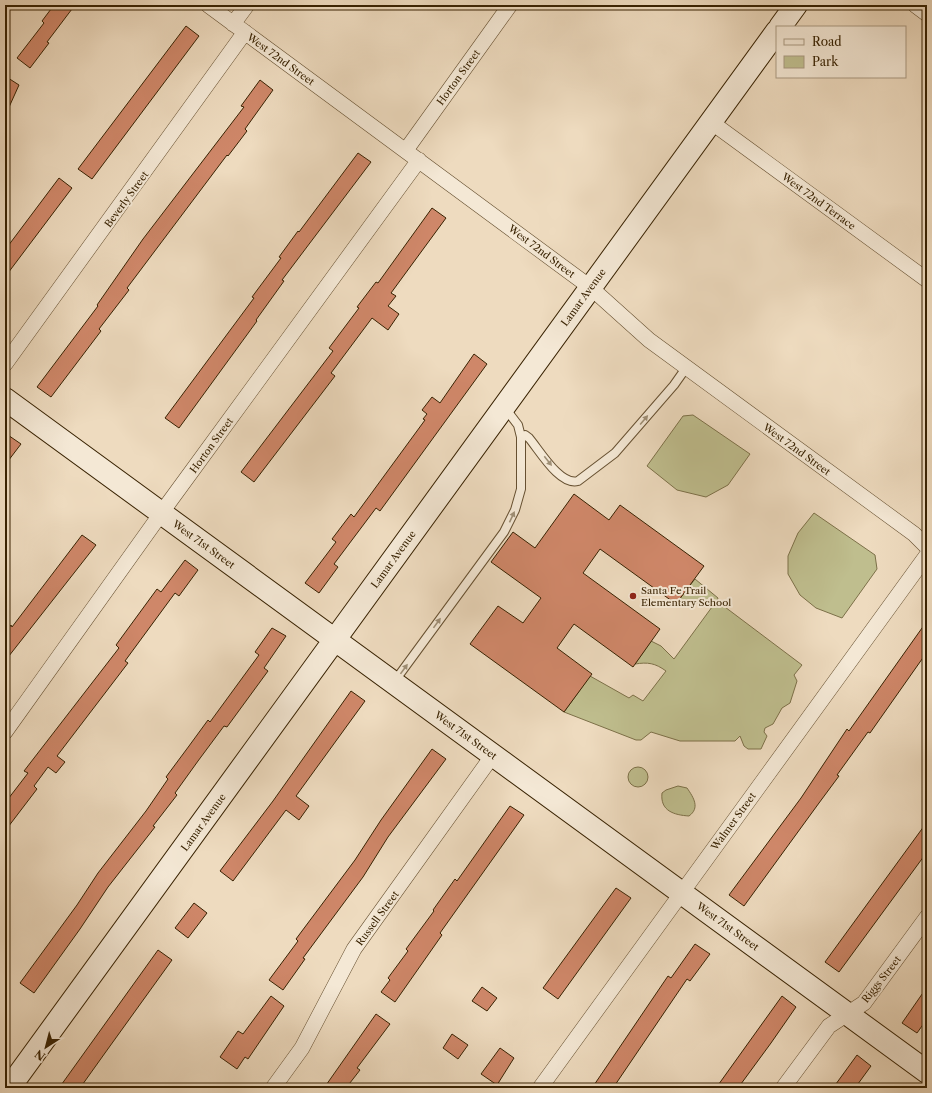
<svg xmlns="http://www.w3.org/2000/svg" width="932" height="1093" font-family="'Libre Caslon Text',serif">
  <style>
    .green { fill: #bfbe8e; stroke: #7c7048 }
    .building { fill: #cf8769; stroke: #382202 }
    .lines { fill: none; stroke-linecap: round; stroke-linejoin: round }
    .lane-casing { stroke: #665031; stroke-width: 10 }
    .street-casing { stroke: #665031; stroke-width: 16 }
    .secondary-casing { stroke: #382202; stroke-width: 24 }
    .lane { stroke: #f4e8d5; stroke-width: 8 }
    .street { stroke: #f4e8d5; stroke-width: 15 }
    .secondary { stroke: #f4e8d5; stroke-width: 22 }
    .oneway { fill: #9f8f76 }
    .poi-dot { fill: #8f2418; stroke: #f4e8d5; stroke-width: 1.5 }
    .labels { text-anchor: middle; stroke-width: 4; stroke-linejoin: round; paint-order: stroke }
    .street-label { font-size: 10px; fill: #382202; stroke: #f4e8d5 }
    .poi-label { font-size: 10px; fill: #382202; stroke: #f4e8d5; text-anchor: start }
  </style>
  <rect width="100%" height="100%" fill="#eedbbf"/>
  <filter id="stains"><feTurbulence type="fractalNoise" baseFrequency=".005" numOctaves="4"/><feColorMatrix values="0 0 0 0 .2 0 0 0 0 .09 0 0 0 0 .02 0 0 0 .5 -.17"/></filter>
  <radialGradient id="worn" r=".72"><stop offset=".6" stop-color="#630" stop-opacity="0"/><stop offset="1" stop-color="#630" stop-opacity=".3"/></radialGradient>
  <path class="green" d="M 693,415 L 750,454 L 728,485 L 706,497 L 677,490 L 647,466 L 683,416 Z
    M 814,513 L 875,555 L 877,569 L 842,618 L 816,608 L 800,595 L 788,574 L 788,556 L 798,533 Z
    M 695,579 L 718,598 L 717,601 L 802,665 L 794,675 L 797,681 L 790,703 L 782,708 L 773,724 L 765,728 L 764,732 L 767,736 L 761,749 L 748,749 L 744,746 L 740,736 L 735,741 L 680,741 L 651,732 L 641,740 L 636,740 L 564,712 L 590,676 L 629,698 L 633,695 L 643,701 L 666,671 C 655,663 648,662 635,664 L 651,641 L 661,646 L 674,659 L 712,607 C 701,601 690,604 678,601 Z
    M628 777a10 10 0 1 1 20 0a10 10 0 1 1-20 0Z
    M 678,786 L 687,788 C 694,798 700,808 689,816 C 674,815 660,811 662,793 L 666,790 Z"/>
  <path class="building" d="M 54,5 L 75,5 L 47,42 L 49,43 L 30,68 L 17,58 L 44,23 L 42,21 Z
    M 186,26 L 199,36 L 92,179 L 78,169 Z
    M 5,76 L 19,85 L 5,116 Z
    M 260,80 L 273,90 L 245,129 L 247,131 L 228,156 L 227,155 L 127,288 L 129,290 L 99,329 L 101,331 L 51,397 L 37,387 L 98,306 L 97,305 L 143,239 L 244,107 L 241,106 Z
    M 358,153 L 371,162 L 282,280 L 284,281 L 256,320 L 257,321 L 179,428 L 165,418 L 254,298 L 252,297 L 281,258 L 279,257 L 298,231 L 299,232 Z
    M 59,178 L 72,188 L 5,277 L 5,250 Z
    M 432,208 L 446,218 L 391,293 L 396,296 L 388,306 L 399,314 L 388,330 L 372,318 L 331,373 L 335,376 L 254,482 L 241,472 L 333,351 L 329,348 L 359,308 L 357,307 L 376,282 L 378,283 Z
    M 474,354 L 487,364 L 380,511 L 376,508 L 334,564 L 338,567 L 319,593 L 305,583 L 336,542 L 332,539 L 351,514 L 354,517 L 425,420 L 423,419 L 427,414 L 422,410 L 432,397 L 440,403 Z
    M 5,433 L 21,444 L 5,465 Z
    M 574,494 L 609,520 L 620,505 L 704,566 L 676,604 L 600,549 L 583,573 L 660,629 L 633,667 L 574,624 L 557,648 L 592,674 L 564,712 L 470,644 L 498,606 L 523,623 L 541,598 L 491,562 L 513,532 L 535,548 Z
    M 82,535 L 96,545 L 5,661 L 5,633 L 11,625 L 12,627 Z
    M 185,560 L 198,570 L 179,596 L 175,593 L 125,661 L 128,663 L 57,756 L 65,762 L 56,773 L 48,767 L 34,786 L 37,789 L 5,831 L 5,803 L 28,773 L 24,771 L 119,648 L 116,645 L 157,589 L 161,592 Z
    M 927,621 L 927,652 L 870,733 L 868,732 L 837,775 L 839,776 L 819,803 L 744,906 L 729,895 L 801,798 L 847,729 L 849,731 Z
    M 272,628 L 286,636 L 264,668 L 268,671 L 227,727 L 224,726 L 198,761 L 175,793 L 177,795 L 153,826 L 155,827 L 108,887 L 80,929 L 34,993 L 20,983 L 77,905 L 98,873 L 146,811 L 168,779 L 166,777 L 189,746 L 208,720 L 210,722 L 259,655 L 255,652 Z
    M 351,691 L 365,701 L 296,796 L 309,806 L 299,820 L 286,810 L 233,881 L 220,871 L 273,801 Z
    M 432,749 L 446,759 L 388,837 L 363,877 L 303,958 L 305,959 L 283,990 L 269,980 L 298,941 L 296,939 L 355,860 L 381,820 Z
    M 510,806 L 524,815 L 440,933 L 442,935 L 395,1002 L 381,992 L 390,980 L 388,978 L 408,951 L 406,949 L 434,911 L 433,910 L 455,879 L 457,881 Z
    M 927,822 L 927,852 L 839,972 L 825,962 Z
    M 616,888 L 631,898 L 558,999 L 543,988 Z
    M 194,903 L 207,913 L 188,938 L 175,928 Z
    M 695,944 L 710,954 L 690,981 L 687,979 L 613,1088 L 592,1088 L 668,976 L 671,978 Z
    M 158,950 L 172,960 L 105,1053 L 80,1088 L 59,1088 Z
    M 482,987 L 497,998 L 487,1011 L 472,1001 Z
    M 927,987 L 927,1019 L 917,1033 L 902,1023 Z
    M 271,996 L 284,1006 L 248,1059 L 245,1057 L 237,1069 L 220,1057 L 238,1031 L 243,1034 Z
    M 782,996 L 796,1007 L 771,1043 L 738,1088 L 716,1088 Z
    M 376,1014 L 390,1024 L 357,1068 L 360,1070 L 346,1088 L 324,1088 Z
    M 452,1034 L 468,1045 L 458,1059 L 443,1048 Z
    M 500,1048 L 514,1058 L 497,1085 L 481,1074 Z
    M 857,1055 L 871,1066 L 855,1088 L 833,1088 Z"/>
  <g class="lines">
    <g class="lane-casing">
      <path id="lane" d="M 521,437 L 525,435 L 529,438 C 540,451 560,486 578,481 L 615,453 L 674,385 L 686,368
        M 394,682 L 504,532 L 515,510 L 521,489 L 521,437 L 518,425 L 505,408"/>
    </g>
    <g class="street-casing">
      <path id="street" d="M 208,5 L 556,262 L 590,287 L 649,340 L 914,534 L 927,547
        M 915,5 L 927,14
        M 233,24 L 247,5
        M 711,122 L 927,280
        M 406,150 L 510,5
        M 5,364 L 245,32
        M 5,732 L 170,501 L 419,160
        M 273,1088 L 302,1048 L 354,949 L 493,755
        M 540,1088 L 927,555
        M 783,1088 L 829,1026 L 864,1003 L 927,917"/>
    </g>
    <g class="secondary-casing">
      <path id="secondary" d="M 780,27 L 796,5
        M 5,399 L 927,1072
        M 9,1088 L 777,31"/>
    </g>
    <use href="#lane" class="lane"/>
    <use href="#street" class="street"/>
    <use href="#secondary" class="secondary"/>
  </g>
  <defs><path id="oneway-solid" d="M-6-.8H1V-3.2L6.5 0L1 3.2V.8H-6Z"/></defs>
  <g class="oneway">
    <use href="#oneway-solid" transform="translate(644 420) rotate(-50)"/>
    <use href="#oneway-solid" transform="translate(548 461) rotate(52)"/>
    <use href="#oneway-solid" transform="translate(512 517) rotate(-65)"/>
    <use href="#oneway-solid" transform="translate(437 623) rotate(-54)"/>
    <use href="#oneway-solid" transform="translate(404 669) rotate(-54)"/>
  </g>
  <circle class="poi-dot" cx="633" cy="596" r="4"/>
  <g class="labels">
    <g class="street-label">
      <text transform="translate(281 59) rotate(36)" y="4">West 72nd Street</text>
      <text transform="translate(458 77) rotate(-54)" y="4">Horton Street</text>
      <text transform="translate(126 199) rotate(-54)" y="4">Beverly Street</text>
      <text transform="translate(819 201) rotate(36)" y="4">West 72nd Terrace</text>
      <text transform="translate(542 251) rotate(37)" y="4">West 72nd Street</text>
      <text transform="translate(583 297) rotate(-54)" y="4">Lamar Avenue</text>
      <text transform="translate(211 445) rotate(-54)" y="4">Horton Street</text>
      <text transform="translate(797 449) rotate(36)" y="4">West 72nd Street</text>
      <text transform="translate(204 544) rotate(36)" y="4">West 71st Street</text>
      <text transform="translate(393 559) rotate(-54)" y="4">Lamar Avenue</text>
      <text transform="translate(466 735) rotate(36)" y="4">West 71st Street</text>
      <text transform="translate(733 821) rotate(-54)" y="4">Walmer Street</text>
      <text transform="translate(203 822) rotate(-54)" y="4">Lamar Avenue</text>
      <text transform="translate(377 918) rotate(-54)" y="4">Russell Street</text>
      <text transform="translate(728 926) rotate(36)" y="4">West 71st Street</text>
      <text transform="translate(881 979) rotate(-52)" y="4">Riggs Street</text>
    </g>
    <g class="poi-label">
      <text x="641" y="594">Santa Fe Trail<tspan x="641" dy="12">Elementary School</tspan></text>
    </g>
  </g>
  <rect width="932" height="1093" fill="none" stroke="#eedbbf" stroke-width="20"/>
  <rect x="6" y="6" width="920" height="1081" fill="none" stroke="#382202" stroke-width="2"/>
  <rect x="10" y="10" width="912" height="1073" fill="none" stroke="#382202"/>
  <rect x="776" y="26" width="130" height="52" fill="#f4e8d5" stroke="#a99981"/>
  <rect x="784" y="39" width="20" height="6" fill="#f4e8d5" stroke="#a99981"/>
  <text x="812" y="46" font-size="12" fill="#382202">Road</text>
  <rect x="784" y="56" width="20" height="12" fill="#bfbe8e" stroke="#a99981"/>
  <text x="812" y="66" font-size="12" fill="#382202">Park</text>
  <g transform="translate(46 1047) rotate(216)" stroke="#f4e8d5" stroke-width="3" paint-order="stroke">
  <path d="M0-3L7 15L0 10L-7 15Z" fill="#382202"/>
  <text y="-6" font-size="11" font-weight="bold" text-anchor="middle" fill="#382202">N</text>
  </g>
  <rect width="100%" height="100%" filter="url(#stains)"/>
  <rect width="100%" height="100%" fill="url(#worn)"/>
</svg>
